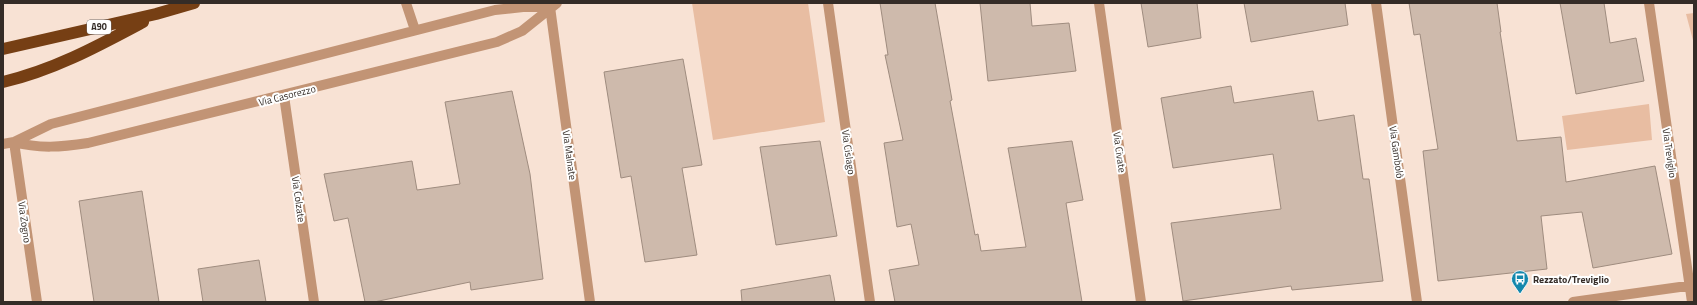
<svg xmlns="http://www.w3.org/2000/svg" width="1697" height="305" font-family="'Titillium Web',sans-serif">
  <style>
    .green { fill: #e8bda2 }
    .building { fill: #cebaac; stroke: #9f8c7f }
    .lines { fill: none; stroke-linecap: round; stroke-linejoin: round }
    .minor { stroke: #c29475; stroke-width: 10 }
    .motorway { stroke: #763f14; stroke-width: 12 }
    .labels { text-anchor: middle; stroke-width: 4; stroke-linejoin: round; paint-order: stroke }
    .shield { fill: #fff; stroke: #716b68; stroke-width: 1 }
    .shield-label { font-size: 9px; font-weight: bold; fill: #342c27 }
    .street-label { font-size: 10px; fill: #342c27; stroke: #fff }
    .poi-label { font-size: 10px; font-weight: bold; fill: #342c27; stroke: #fff; text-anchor: start }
  </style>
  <rect width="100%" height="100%" fill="#f8e2d4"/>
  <path class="green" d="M 692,3 L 808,3 L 825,122 L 713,140 Z
    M 1694,13 L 1694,44 L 1686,14 Z
    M 1649,104 L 1652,140 L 1567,150 L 1562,116 Z"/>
  <path class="building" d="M 880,3 L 935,3 L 952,100 L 950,101 L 975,235 L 978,234 L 981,251 L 1026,247 L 1008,148 L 1072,141 L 1083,200 L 1066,203 L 1082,302 L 895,302 L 889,270 L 919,265 L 911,224 L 897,227 L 884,143 L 903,140 L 885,55 L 888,55 Z
    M 980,3 L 1030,3 L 1032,26 L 1069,23 L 1076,71 L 988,81 Z
    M 1141,3 L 1197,3 L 1201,38 L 1148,47 Z
    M 1244,3 L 1345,3 L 1348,25 L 1251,42 Z
    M 1409,3 L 1497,3 L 1501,32 L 1500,32 L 1517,141 L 1561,137 L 1566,182 L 1655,166 L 1672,254 L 1593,268 L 1582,212 L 1541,216 L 1547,269 L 1438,281 L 1423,151 L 1438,149 L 1420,34 L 1414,35 Z
    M 1560,3 L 1604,3 L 1610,43 L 1636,38 L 1644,81 L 1576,94 Z
    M 683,59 L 702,165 L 682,168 L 697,255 L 645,262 L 631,176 L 621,178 L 604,72 Z
    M 1231,86 L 1234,103 L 1313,91 L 1318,121 L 1354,115 L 1363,179 L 1369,179 L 1383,281 L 1292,290 L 1291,286 L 1183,301 L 1171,223 L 1281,209 L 1273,154 L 1173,168 L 1161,98 Z
    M 512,91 L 530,174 L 543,279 L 471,290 L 470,282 L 374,302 L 365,302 L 348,218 L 334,221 L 324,174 L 412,161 L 417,190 L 460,184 L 445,102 Z
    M 820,141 L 837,236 L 776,245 L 760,147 Z
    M 142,191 L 159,302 L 94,302 L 79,201 Z
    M 259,260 L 266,302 L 203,302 L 198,269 Z
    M 830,275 L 835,302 L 742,302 L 741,290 Z"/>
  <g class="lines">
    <path class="minor" d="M 406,3 L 415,30
      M 828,3 L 870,302
      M 1099,3 L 1141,302
      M 1376,3 L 1417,302
      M 1649,3 L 1692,302
      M 550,7 L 590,302
      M 284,96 L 314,302
      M 14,142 C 39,149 62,147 88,143 L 497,42 L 522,31 L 557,3
      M 14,142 L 37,302
      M 3,144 L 14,142 L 51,124 L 495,10 L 523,7 L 550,7
      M 1573,302 L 1694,285"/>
    <path class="motorway" d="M 3,49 L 156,14 L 194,3
      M 3,82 C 54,70 98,46 143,22"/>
  </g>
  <defs>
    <g id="bus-pin" transform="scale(0.9)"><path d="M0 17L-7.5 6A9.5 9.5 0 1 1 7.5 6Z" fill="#1387ac" stroke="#fff"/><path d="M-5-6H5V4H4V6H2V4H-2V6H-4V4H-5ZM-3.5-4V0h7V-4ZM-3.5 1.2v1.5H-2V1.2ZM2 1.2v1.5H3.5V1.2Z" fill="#fff"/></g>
  </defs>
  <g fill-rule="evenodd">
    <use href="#bus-pin" x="1520" y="279"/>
  </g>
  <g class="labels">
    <rect class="shield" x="87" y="20" width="24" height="14" rx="3"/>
    <g class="shield-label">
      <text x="99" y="30">A90</text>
    </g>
    <g class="street-label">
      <text transform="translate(287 95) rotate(-14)" y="4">Via Casorezzo</text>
      <text transform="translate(849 152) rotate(82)" y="4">Via Cislago</text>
      <text transform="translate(1120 152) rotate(82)" y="4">Via Civate</text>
      <text transform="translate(1397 152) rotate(82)" y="4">Via Gambolò</text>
      <text transform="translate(1670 153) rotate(82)" y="4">Via Treviglio</text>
      <text transform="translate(570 155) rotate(82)" y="4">Via Malnate</text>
      <text transform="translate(299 199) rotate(82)" y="4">Via Colzate</text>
      <text transform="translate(25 222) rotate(82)" y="4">Via Zogno</text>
    </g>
    <g class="poi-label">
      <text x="1533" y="283">Rezzato/Treviglio</text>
    </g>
  </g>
  <rect width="1697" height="305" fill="none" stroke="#342c27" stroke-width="8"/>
</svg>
